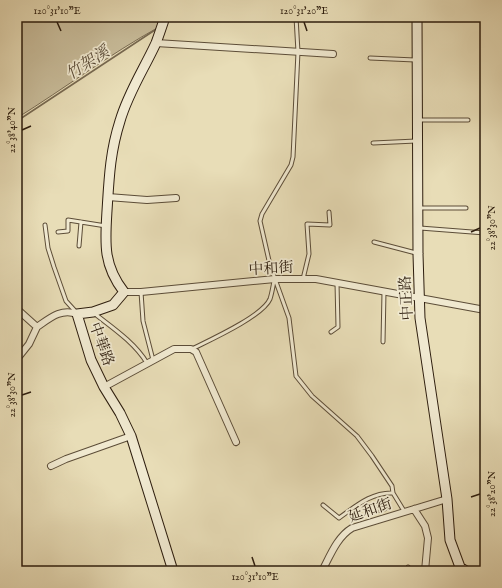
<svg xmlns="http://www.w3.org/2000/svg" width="502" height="588" font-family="'IM FELL English','Noto Serif TC',serif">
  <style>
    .green { fill: #c8bc9a; stroke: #7a6c54 }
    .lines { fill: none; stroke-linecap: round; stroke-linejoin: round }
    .stream { stroke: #776951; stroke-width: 1.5 }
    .building { fill: #8e8166; stroke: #2d1d0e }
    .lane-casing { stroke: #5c4d38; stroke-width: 5 }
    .street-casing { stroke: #5c4d38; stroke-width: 8 }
    .secondary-casing { stroke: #2d1d0e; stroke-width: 11 }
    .lane { stroke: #f0e9d0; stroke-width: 3 }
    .street { stroke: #f0e9d0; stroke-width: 6 }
    .secondary { stroke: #f0e9d0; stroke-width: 9 }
    .ticks { fill: none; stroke: #2d1d0e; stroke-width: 1.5 }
    .labels { text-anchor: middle; stroke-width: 3.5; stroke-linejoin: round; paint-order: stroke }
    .street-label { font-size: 15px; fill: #2d1d0e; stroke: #f0e9d0 }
    .water-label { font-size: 16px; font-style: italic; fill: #584935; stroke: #f0e9d0 }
    .neatline { fill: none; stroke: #2d1d0e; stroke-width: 1.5 }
    .ticks-label { font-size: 10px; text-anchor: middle; fill: #2d1d0e }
  </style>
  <rect width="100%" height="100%" fill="#e8ddb7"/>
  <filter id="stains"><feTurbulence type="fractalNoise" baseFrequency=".005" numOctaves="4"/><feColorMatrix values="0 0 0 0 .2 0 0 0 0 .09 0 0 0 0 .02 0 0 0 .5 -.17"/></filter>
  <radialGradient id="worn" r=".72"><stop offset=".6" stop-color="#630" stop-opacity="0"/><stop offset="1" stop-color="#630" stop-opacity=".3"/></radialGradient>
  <path class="green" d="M 17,17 L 163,17 L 159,27 C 110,54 65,88 17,118 Z"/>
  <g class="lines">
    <path class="stream" d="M 17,121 L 158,28"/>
  </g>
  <path class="building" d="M 385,502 L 388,510 L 377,513 L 375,506 Z"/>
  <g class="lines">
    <g class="lane-casing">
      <path id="lane" d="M 296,17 L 298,52 L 293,157 L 291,165 L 262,214 L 260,221 L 270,265 L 289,318 L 296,376 L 312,396 L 357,436 L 372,456 L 392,486 L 393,493
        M 370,58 L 415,60
        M 420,120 L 468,120
        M 373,143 L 416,141
        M 420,208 L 466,208
        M 45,225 L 48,248 L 54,267 L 66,301 L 76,312
        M 420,228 L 485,233
        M 58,232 L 68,231 L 68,220 L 106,226
        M 374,242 L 416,253
        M 79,246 L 81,222
        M 303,279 L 309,254 L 307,224 L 330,225 L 329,212
        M 141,292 L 143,321 L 153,360
        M 95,314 C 113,328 135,343 147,363
        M 331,332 L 338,327 L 337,283
        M 383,342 L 384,292
        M 192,349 C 210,340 263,316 270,299 C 272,293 273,286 274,281
        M 323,505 L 339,518 C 356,506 372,492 393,493 L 404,511
        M 407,571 L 408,567"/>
    </g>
    <g class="street-casing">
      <path id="street" d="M 156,43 L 333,54
        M 108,197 L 147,200 L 176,198
        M 124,292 L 141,292 L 275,279 L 316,279 L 485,310
        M 17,309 L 37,327 C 50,318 61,308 77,314
        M 17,359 L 29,344 L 37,327
        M 104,387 L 174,349 L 191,349 L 196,352 L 236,442
        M 51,466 L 66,459 L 131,436
        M 414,509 L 425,526 L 428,538 L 425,571
        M 322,571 C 330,556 337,537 352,528 L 447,499"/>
    </g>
    <g class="secondary-casing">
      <path id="secondary" d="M 165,17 C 162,26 159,35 156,43 C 144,69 128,93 120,121 C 110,152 109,179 107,211 C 105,243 103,265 124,292 L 113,305 L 93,312 L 77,314 L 91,360 L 104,387 L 120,413 L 131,436 L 173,571
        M 417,17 L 418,254 L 420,318 L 447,499 L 450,540 L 460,567 L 466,571"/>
    </g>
    <use href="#lane" class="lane"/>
    <use href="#street" class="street"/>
    <use href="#secondary" class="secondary"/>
  </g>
  <path class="ticks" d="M 57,22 L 61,31M 304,22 L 307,31M 22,130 L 31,126M 471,232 L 480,228M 22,395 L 31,392M 471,497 L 480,494M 252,557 L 255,566"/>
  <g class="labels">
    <g class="street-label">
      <text transform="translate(271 268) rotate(-3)" y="5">中和街</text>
      <text transform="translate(406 298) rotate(-93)" y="5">中正路</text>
      <text transform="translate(102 344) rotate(70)" y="5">中華路</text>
      <text transform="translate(370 510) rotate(-19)" y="5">延和街</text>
    </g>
    <g class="water-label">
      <text transform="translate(87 62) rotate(-33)" y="6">竹架溪</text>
    </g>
  </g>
  <rect width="502" height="588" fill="none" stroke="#e8ddb7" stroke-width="44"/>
  <rect x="22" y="22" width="458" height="544" class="neatline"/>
  <g class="ticks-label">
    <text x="57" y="14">120°31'10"E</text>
    <text x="304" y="14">120°31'20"E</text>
    <text transform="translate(11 130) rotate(-90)" y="4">22°38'40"N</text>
    <text transform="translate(491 228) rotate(-90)" y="4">22°38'30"N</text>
    <text transform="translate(11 395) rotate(-90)" y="4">22°38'30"N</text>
    <text transform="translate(491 494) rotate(-90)" y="4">22°38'20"N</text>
    <text x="255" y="580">120°31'10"E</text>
  </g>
  <rect width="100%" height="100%" filter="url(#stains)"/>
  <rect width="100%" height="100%" fill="url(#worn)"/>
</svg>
